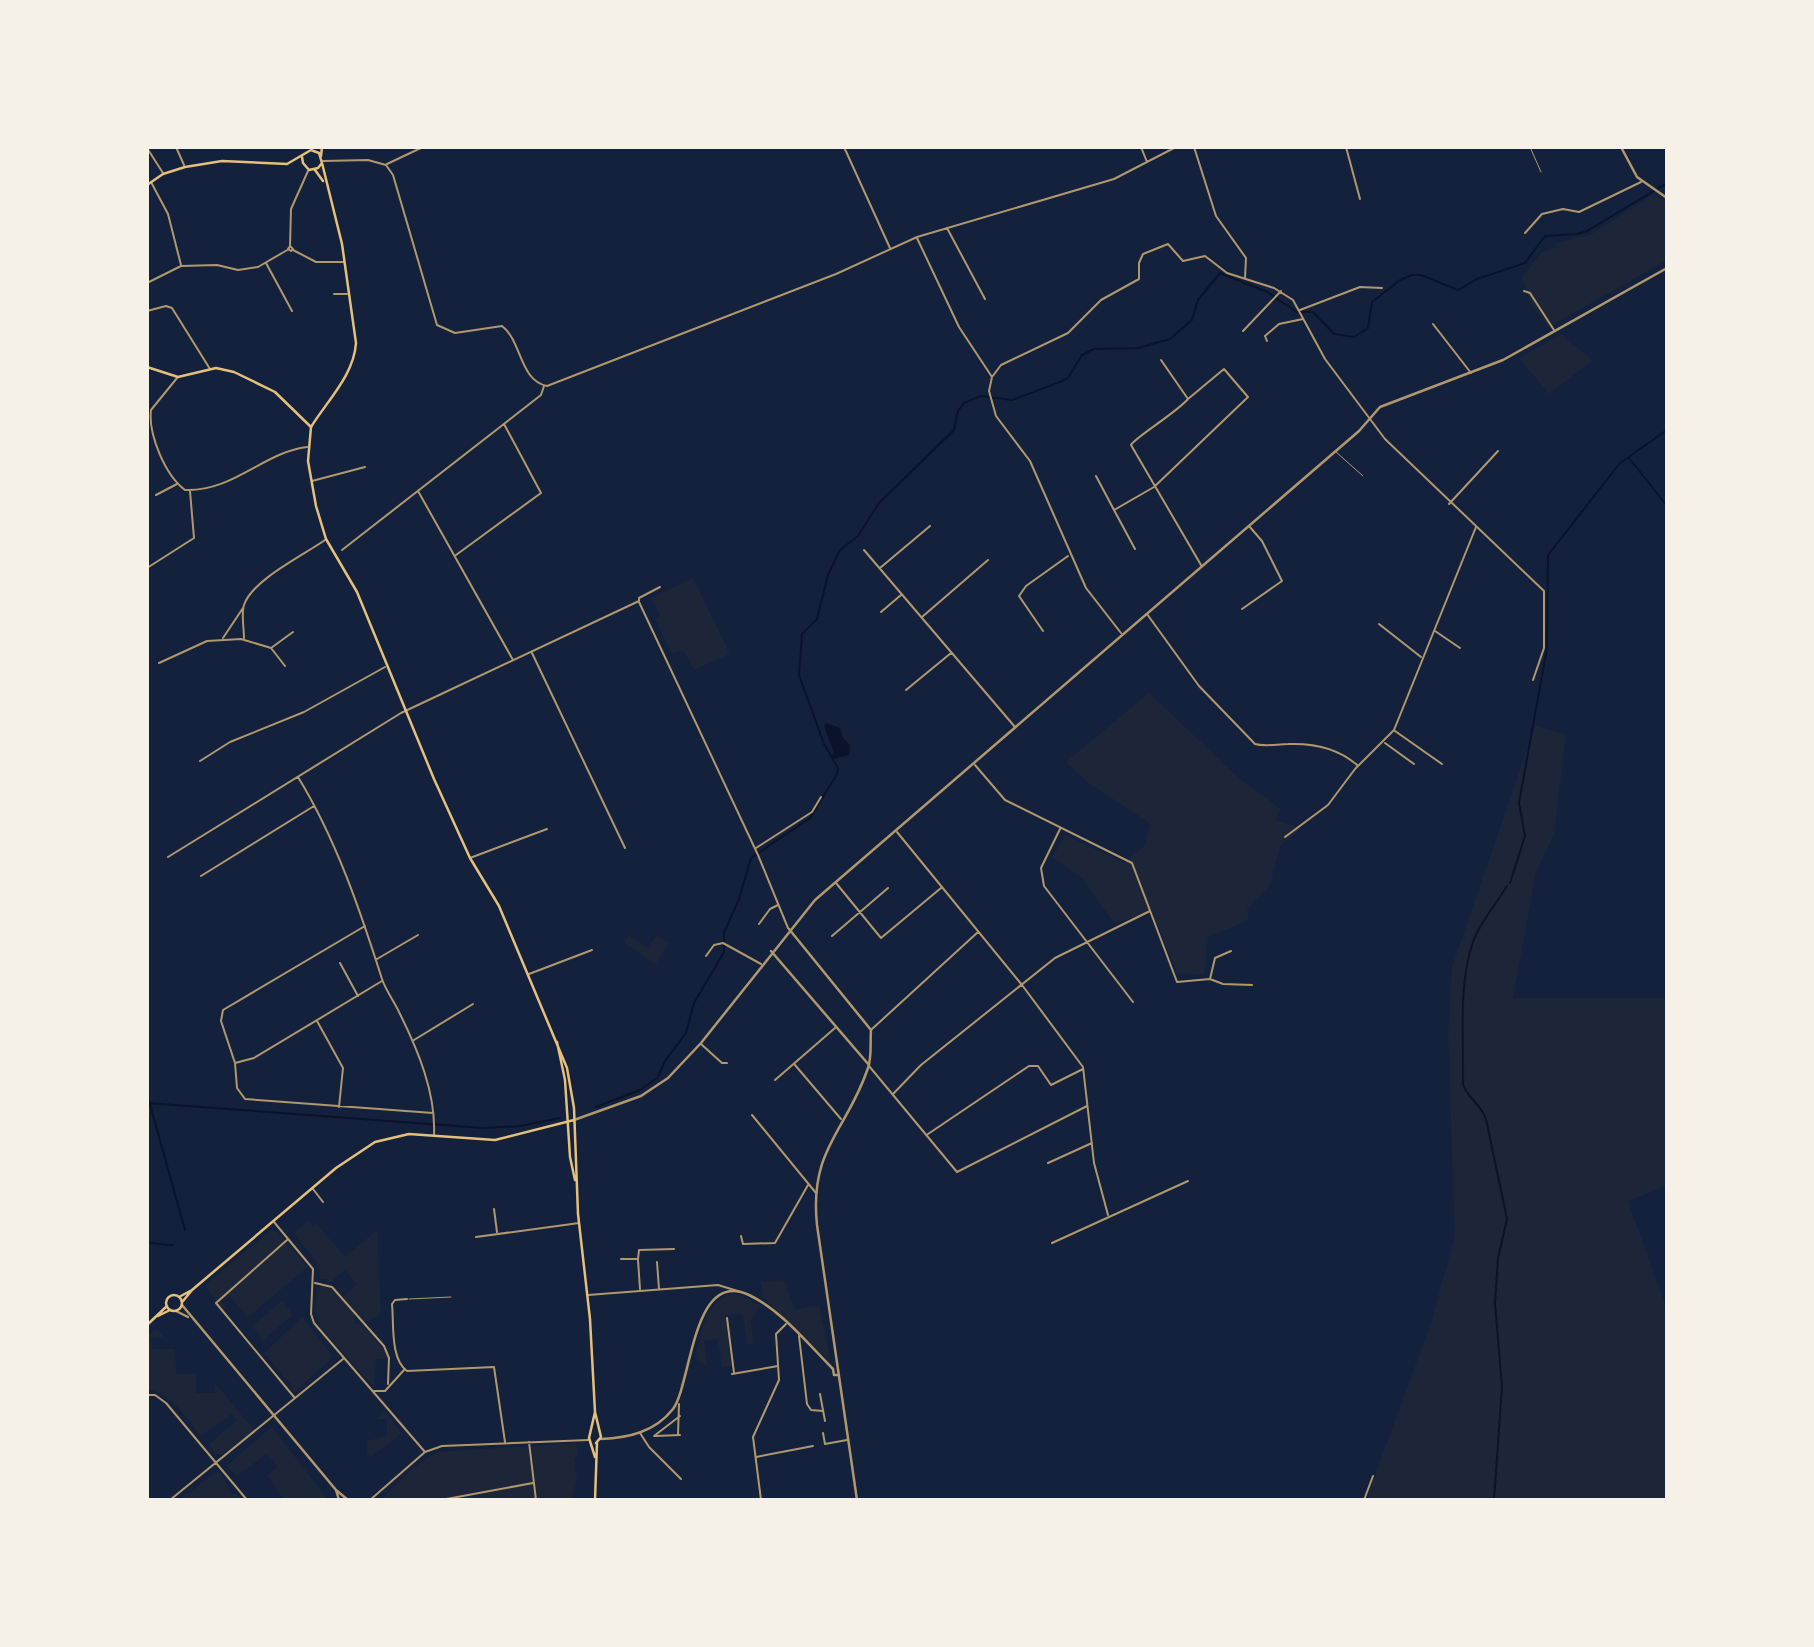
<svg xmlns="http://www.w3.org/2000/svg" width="1814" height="1647" font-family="'Roboto Condensed',sans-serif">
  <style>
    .green { fill: #1d2539 }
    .water { fill: #0b132b }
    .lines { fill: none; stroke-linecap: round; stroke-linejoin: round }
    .stream { stroke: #0b132b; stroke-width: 2 }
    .service { stroke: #b1986c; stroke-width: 1 }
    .pedestrian { stroke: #b1986c; stroke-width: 2 }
    .minor { stroke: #b1986c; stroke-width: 2 }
    .tertiary { stroke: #b1986c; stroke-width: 2.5 }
    .secondary { stroke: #e5c07b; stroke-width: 2.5 }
    .primary { stroke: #e5c07b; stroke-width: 2.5 }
  </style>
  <rect width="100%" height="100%" fill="#14213d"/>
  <path class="green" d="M 1654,194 L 1667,203 L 1667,260 L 1549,327 L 1531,304 L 1522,277 L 1542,252 L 1557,247 L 1555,243 L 1590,235 Z
    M 1562,334 C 1566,342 1583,349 1592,361 L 1549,394 L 1519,358 Z
    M 693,578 L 730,654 L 694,670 L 683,650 L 672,654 L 655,619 L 660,615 L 651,598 Z
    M 1149,693 L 1239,778 L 1281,809 L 1275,820 L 1302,828 L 1280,846 L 1270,885 L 1247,908 L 1249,920 L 1208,937 L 1204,975 L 1177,973 L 1153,913 L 1114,923 L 1082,878 L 1052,857 L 1066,835 L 1124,863 L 1145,845 L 1150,823 L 1087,782 L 1066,762 Z
    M 1535,726 L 1566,734 L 1554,834 L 1536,872 L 1513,998 L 1667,998 L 1667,1186 L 1628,1201 L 1664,1301 L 1667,1337 L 1667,1500 L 1366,1500 L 1432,1320 L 1455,1235 L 1448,1032 L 1452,967 Z
    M 629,935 L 647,948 L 657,935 L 669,943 L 655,965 L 624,942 Z
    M 308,1221 L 313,1226 L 316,1223 L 345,1257 L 377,1230 L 381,1312 L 374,1319 L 364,1322 L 343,1297 L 357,1284 L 345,1270 L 328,1284 L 326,1279 L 320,1279 L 319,1265 L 294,1233 Z
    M 271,1230 L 278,1232 L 308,1267 L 248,1317 L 229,1296 L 222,1302 L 227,1308 L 222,1309 L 205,1285 Z
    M 784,1280 L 795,1310 L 819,1305 L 831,1362 L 763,1298 L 761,1282 Z
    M 320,1286 L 330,1288 L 355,1315 L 355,1323 L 362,1324 L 387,1354 L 388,1360 L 376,1359 L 374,1387 L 320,1327 L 315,1311 L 317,1288 Z
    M 737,1294 L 760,1305 L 751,1320 L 753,1344 L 747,1344 L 743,1315 L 725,1314 L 731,1366 L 722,1368 L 718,1339 L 704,1341 L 707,1366 L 697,1361 L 696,1356 C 702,1331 706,1296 737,1294 Z
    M 282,1301 L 293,1315 L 263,1340 L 252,1326 Z
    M 302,1317 L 333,1357 L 294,1393 L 291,1385 L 264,1353 Z
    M 157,1329 L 164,1337 L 150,1338 L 153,1349 L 175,1349 L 176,1374 L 196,1374 L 196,1393 L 215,1393 L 215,1383 L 254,1430 L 223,1454 L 215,1454 L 209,1444 L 237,1420 L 232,1414 L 201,1436 C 188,1420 169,1390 147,1390 L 147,1336 Z
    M 384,1411 L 402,1433 L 371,1457 L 367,1454 L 367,1441 L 387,1436 L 387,1419 L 376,1419 Z
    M 272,1427 L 328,1500 L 284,1500 L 267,1475 L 278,1467 L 267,1454 L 237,1476 L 226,1466 Z
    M 576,1443 L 578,1457 L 574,1458 L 577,1479 L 572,1500 L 381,1500 L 412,1469 L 437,1452 Z
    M 220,1472 L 232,1494 L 237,1494 L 242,1500 L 179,1500 L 214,1473 Z"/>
  <path class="water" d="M 826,723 L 840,728 L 843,738 L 850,745 L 849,755 L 833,759 L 831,756 L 834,753 L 824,726 Z"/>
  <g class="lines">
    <path class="stream" d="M 1629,458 L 1667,506
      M 1510,883 L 1525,836 L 1519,803 L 1547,648 L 1548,555 L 1620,463 L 1667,430
      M 147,1094 L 185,1230
      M 147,1103 L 483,1128 L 520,1126 L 560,1118
      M 596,1107 L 640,1090 L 658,1077 L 665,1061 L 686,1033 L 694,1003 L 724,952 L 724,933 L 739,899 L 751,858 L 810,818 L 837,774 L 838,768 L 824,744 L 799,675 L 802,634 L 817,619 L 828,575 L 840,550 L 858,536 L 879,503 L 954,430 L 958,411 L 964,403 L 981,396 L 1012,400 L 1060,382 L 1068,378 L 1082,355 L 1094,349 L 1138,348 L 1170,339 L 1192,320 L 1198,300 L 1220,273 L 1267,292 L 1297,312 L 1313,312 L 1334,334 L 1354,337 L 1368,328 L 1372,302 L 1400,280 L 1412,275 L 1421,275 L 1458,290 L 1477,279 L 1525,263 L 1545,236 L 1577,234 L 1587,231 L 1667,183
      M 147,1243 L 173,1245
      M 1494,1500 L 1502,1387 L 1495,1303 L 1498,1258 L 1507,1219 L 1486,1119 C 1481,1104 1467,1098 1463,1084 C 1464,1039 1458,985 1473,942 C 1480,922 1496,904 1507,886"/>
    <path class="service" d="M 1530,147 L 1541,172
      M 1336,452 L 1363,476
      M 409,1299 L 451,1297"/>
    <path class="pedestrian" d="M 678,1435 L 679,1404
      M 654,1436 L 680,1416
      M 655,1436 L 680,1435"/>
    <path class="minor" d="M 176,147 L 184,165
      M 844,147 L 890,248
      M 1141,147 L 1147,162
      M 1194,147 L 1216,216 L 1246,258 L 1245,278
      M 1346,147 L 1360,199
      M 147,148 L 163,173
      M 323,161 L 368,160 L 386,165 L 393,175 L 437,325 L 455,333 L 502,326 C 522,341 519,380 547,386 L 836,274 L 917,237 L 1114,179 L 1176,147
      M 387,164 L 423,147
      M 151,182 L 168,214 L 181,265
      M 947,228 L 985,299
      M 1525,233 L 1542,214 L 1563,209 L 1579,212 L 1641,182
      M 917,238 L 959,327 L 992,377
      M 290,246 L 291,209 L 308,171
      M 290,246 L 293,249 L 291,251 L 288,249 Z
      M 293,250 L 316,262 L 344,262
      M 266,263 L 292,311
      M 147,283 L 181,266 L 217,265 L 238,270 L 258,267 L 289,249
      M 1524,291 L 1530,293 L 1554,330
      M 334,294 L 347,294
      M 1300,310 L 1360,287 L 1382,288
      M 147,311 L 166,306 L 172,308 L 210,369
      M 1433,324 L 1471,373
      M 1243,331 L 1281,291
      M 1267,341 L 1265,336 L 1279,324 L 1303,319
      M 1161,360 L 1188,399 C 1176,413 1134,438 1131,445 L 1201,565
      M 177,378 L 151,410 C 148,434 165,475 185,490 C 233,492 264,452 307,447
      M 1096,476 L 1114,510 L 1154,487 L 1248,397 L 1224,369 L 1188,399
      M 312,481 L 365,467
      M 418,491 L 513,660
      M 156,495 L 177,484
      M 1449,504 L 1498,451
      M 1114,510 L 1135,549
      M 342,550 L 541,395 L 544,386
      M 864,550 L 1015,727
      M 456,555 L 541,493 L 504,424
      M 147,568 L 194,538 L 190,491
      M 880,568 L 930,526
      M 639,602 L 758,855 L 788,928
      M 1242,609 L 1282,581 L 1262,541 L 1249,526
      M 881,612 L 901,595
      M 1147,614 L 1199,686 L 1255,744 C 1266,747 1277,744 1288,744 C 1313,743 1338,748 1357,765
      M 922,617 L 988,560
      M 1379,624 L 1421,657
      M 1043,631 L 1019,596 L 1026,586 L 1068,556
      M 1435,631 L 1460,648
      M 1121,633 L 1086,588 L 1030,461 L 996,416 L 989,391 L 992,377 L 1001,365 L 1068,333 L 1101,300 L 1139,279 L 1139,263 L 1143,254 L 1168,244 L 1183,261 L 1205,256 L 1227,273 L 1274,288 L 1293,300 L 1325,359 L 1385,439 L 1544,591 L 1544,648 L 1533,680
      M 223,638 L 243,608
      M 244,638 C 244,628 241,614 244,605 C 252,580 304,555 325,540
      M 271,648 L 293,632
      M 532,653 L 625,848
      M 159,663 L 207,641 L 241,639 L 271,648 L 285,666
      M 906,690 L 951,653
      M 1395,731 L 1442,764
      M 1385,743 L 1414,764
      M 200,761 L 230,742 L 304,712 L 385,667
      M 975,765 L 1005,800 L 1132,863 L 1177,982 L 1210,979 L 1215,958 L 1231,951
      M 298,777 C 336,839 360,910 382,979 C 386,991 394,1001 399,1012 C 418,1050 436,1093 434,1135
      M 1060,829 L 1041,868 L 1044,886 L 1133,1002
      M 897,832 L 1022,985 L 1083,1067 L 1094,1163 L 1108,1215
      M 1285,837 L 1328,805 L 1355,769 L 1394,730 L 1476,527
      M 756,848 L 812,812 L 821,797
      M 168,857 L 401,713 L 639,601 L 639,598 L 660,587
      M 470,858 L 547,829
      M 201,876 L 314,806
      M 836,883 L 881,938 L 941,888
      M 759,924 L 770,909 L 778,905
      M 365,926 L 223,1010 L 221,1021 L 235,1063 L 254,1058 L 382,981
      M 832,936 L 888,888
      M 706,956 L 714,945 L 723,943 L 761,964
      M 377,959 L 418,935
      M 340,963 L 358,996
      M 529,974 L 592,950
      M 1210,979 L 1223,984 L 1252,985
      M 317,1021 L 343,1068 L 339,1107
      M 872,1029 L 978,932
      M 414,1040 L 473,1004
      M 701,1044 L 722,1063 L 727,1063
      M 235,1063 L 237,1088 L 245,1099 L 433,1113
      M 795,1065 L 841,1119
      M 869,1066 L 957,1172 L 1087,1106
      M 775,1080 L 835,1028
      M 893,1094 L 921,1065 L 1055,958 L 1150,911
      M 752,1115 L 816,1193
      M 928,1134 L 1029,1066 L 1038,1066 L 1051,1085 L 1083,1069
      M 1048,1163 L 1092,1143
      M 313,1189 L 323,1202
      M 494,1209 L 497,1232
      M 274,1222 L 313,1269 L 311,1314 L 314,1323 L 425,1452
      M 741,1236 L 743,1244 L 775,1243 L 808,1185
      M 476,1237 L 579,1223
      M 287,1240 L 216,1303 L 294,1397
      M 1052,1243 L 1188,1181
      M 621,1259 L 638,1259 L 639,1250 L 674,1249
      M 638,1260 L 640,1289
      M 657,1262 L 659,1289
      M 315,1283 L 332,1287 L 384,1346 L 389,1358 L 388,1384
      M 588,1295 L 718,1285 L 741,1292
      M 407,1299 L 395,1300 L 392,1304 C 394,1323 390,1359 407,1371 L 494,1367 L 505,1442
      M 727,1318 L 734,1373
      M 799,1336 L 807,1404 L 811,1410 L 823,1411
      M 732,1374 L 778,1366
      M 374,1391 L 385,1391 L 404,1370
      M 820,1394 L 825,1421
      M 147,1395 L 155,1395 L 166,1403 L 247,1500
      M 640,1433 L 649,1447 L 681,1479
      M 823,1433 L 825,1444 L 847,1440
      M 529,1442 L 536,1500
      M 756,1457 L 813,1446
      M 170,1500 L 343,1359
      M 370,1500 L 425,1452 L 442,1446 L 588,1440
      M 441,1500 L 533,1483
      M 761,1500 L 753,1437 L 779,1380 L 776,1334 L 786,1324
      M 1364,1500 L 1373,1476"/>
    <path class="tertiary" d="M 1621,147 L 1637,177 L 1667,198
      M 789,929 L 871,1030 C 870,1042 872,1057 868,1068 C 847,1131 809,1148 817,1225 L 857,1500
      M 771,951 L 869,1065
      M 574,1120 L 641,1096 L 668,1078 L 701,1043 L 815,900 L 1359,431 L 1380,407 L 1503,360 L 1667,268
      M 182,1305 L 336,1490 L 348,1500
      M 176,1311 L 188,1317
      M 601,1439 C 628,1438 655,1432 673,1409 C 692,1383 692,1268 749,1295 C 781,1310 808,1344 833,1369 L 834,1375 L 838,1375
      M 336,1490 L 339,1500"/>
    <path class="secondary" d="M 311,427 L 308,461 L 316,506 L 326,539 L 357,592 L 434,779 L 470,858 L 499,906 L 567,1068 L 574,1108 L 578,1214 L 590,1319 L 595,1412 L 589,1438 L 595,1457
      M 557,1042 L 565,1080 L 570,1157 L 575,1180
      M166 1303a8 8 0 1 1 16 0a8 8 0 1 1-16 0Z
      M 179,1297 L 192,1290 L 336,1168 L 375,1142 L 409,1134 L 495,1140 L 574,1120
      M 183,1301 L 192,1290
      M 158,1316 L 170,1310
      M 147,1325 L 167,1306
      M 595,1412 L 601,1437 L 596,1443
      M 595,1500 L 597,1443"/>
    <path class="primary" d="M 321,156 L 322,147
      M 315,170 L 323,181
      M 147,185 L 163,174 L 185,167 L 222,161 L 287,164 L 311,150 L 319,153 L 322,163 L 318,168 L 309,170 L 303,163 L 302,157
      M 147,367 L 178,377 L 216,368 L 234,372 L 275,392 L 311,427 C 327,401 354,375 356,343 L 342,244 L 322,163"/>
  </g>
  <rect width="1814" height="1647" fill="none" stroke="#f6f1e7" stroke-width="298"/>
</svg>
